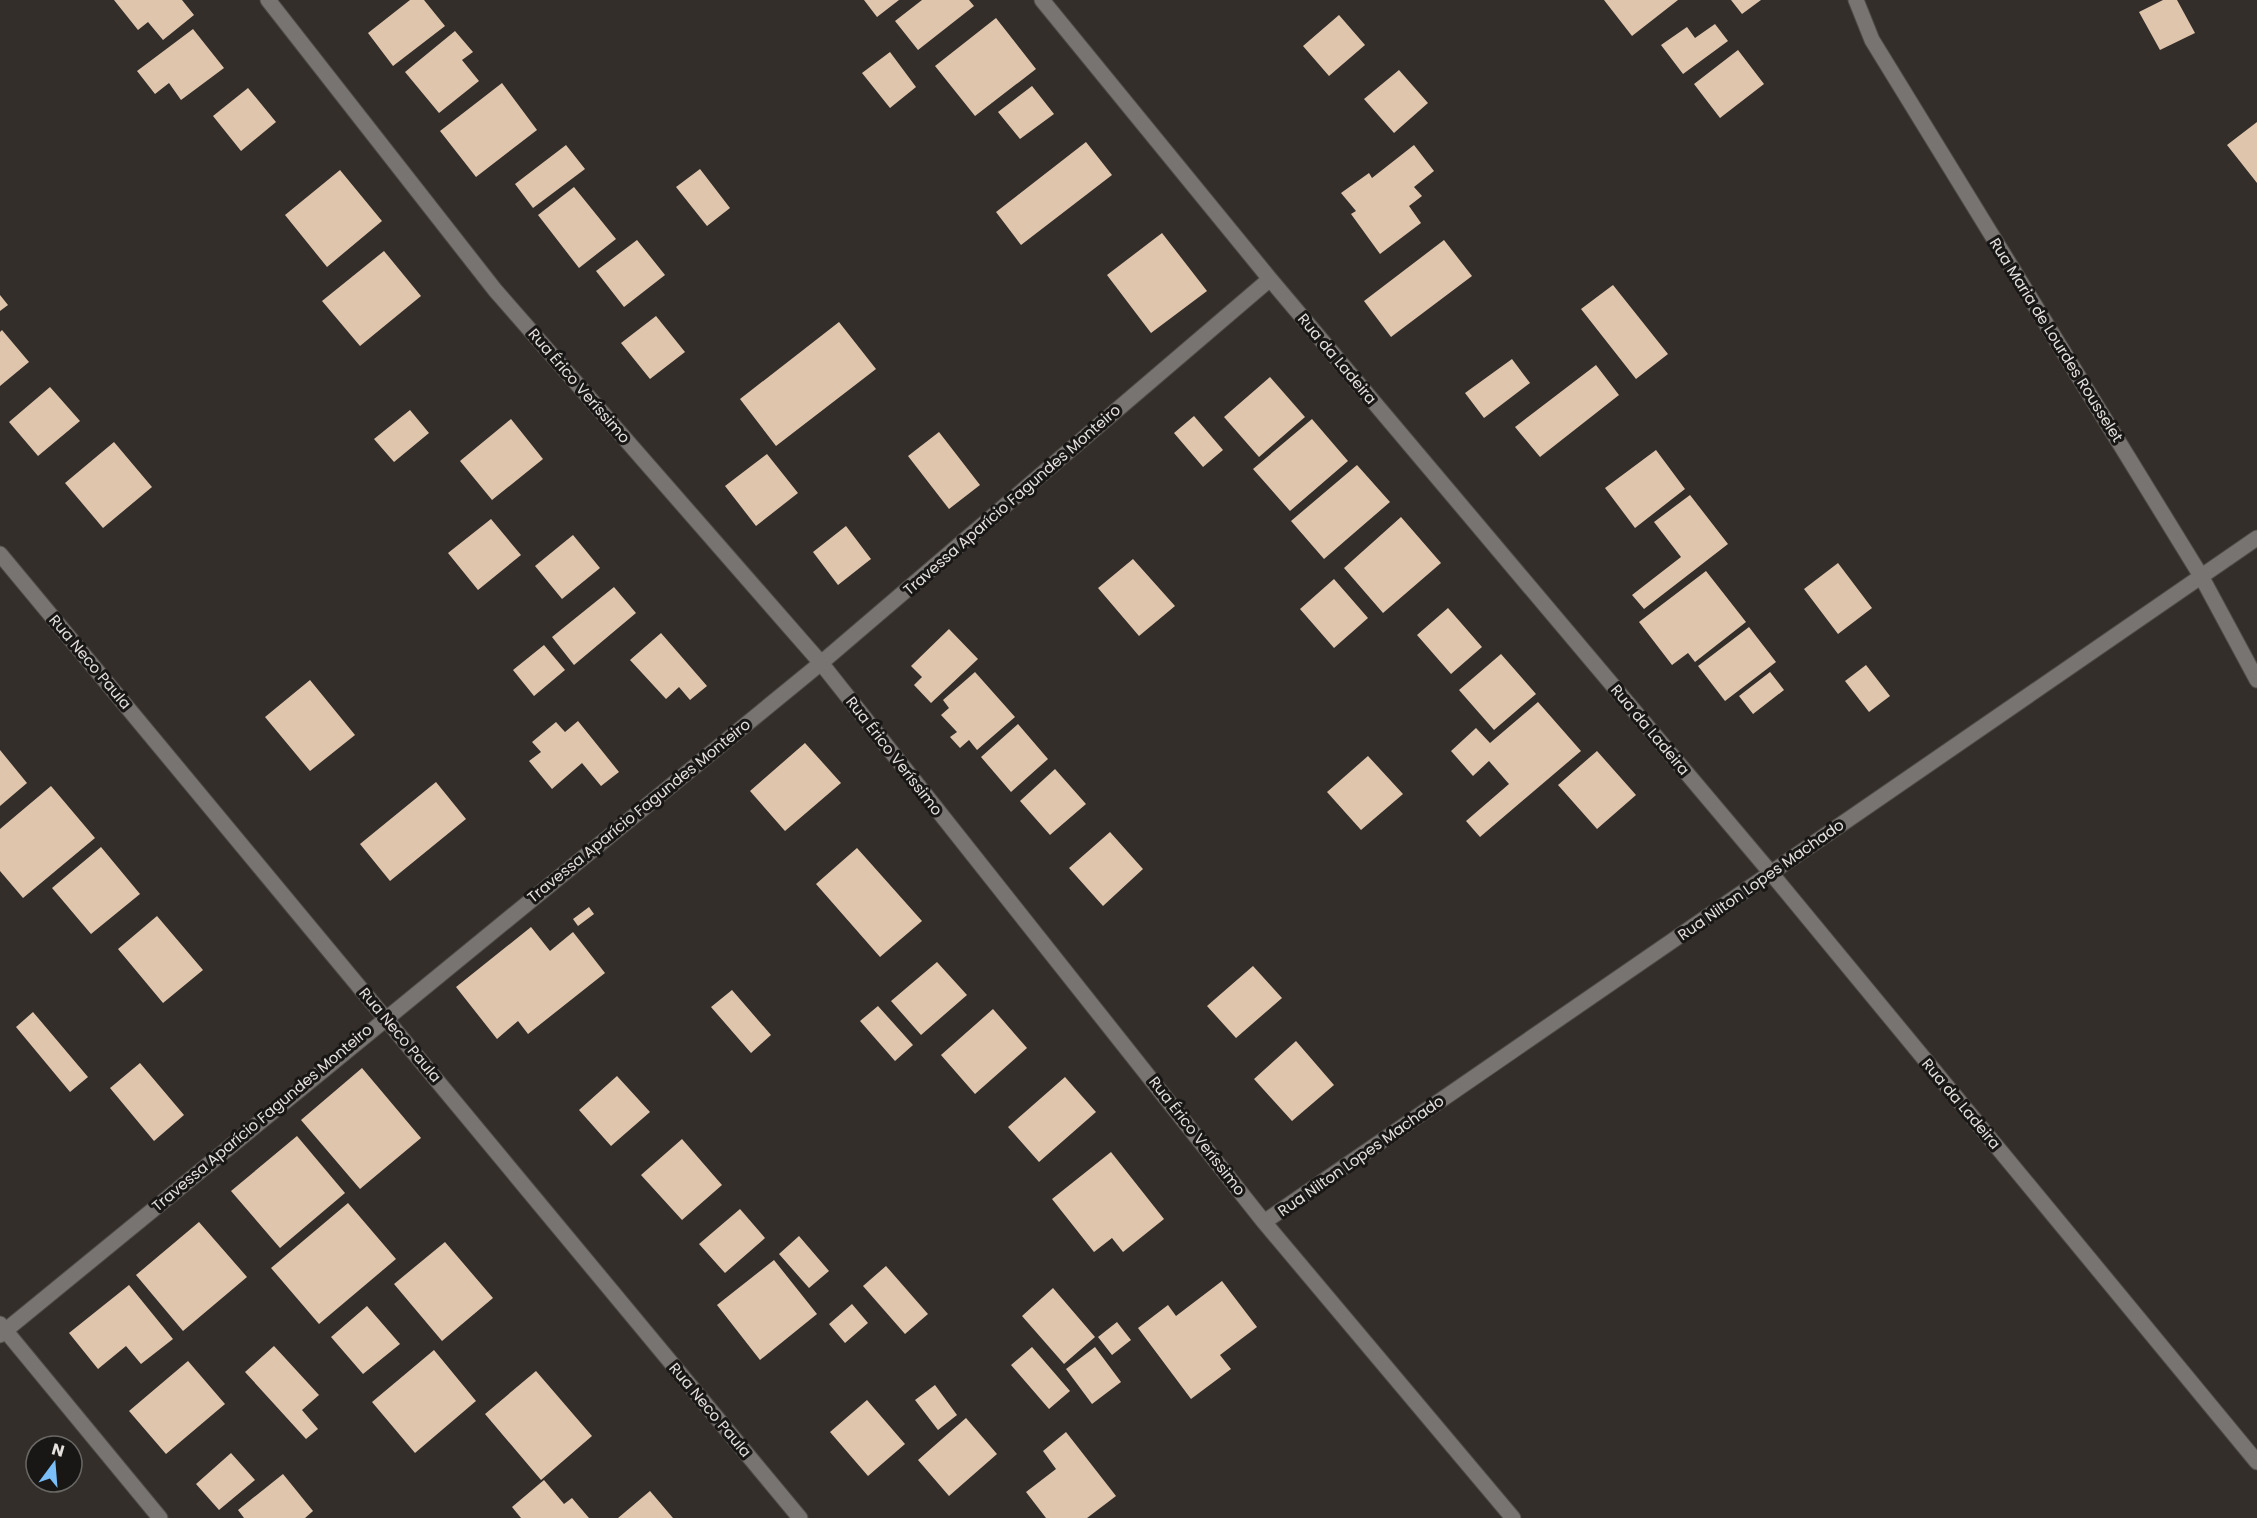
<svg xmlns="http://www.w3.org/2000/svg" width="2257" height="1518" font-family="Poppins,sans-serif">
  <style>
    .building { fill: #e0c5ad }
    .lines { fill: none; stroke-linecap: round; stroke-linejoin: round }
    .minor-casing { stroke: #4f4b47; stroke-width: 17 }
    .minor { stroke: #777472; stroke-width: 15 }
    .labels { text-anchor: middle; stroke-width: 6; stroke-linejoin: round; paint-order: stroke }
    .street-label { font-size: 15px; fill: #e4e1de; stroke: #191715 }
  </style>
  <rect width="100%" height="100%" fill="#332e2a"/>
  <path class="building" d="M 114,0 L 182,0 L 194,15 L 163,40 L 148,22 L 138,30 Z
    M 410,0 L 424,0 L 445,26 L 393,66 L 368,33 Z
    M 864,0 L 899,0 L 877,17 Z
    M 922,0 L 969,0 L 974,6 L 918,50 L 895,21 Z
    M 1604,0 L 1678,0 L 1632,36 Z
    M 1731,0 L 1761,0 L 1742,14 Z
    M 2163,0 L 2177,0 L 2195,33 L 2160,50 L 2139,12 Z
    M 1339,15 L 1365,45 L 1329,76 L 1303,46 Z
    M 996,18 L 1036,69 L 975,116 L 935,66 Z
    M 1715,24 L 1728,41 L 1683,74 L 1661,45 L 1687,27 L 1695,38 Z
    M 193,29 L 224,68 L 181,100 L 169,83 L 155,94 L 137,71 Z
    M 455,31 L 473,52 L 462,60 L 479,81 L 439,113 L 405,72 Z
    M 1738,50 L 1764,84 L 1720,118 L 1694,84 Z
    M 890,52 L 916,87 L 890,108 L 862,73 Z
    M 1399,70 L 1428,103 L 1394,133 L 1364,99 Z
    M 502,83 L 537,130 L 476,177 L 440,131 Z
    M 1032,86 L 1054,114 L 1020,139 L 998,112 Z
    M 248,88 L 276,122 L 241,151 L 213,116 Z
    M 2257,122 L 2257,183 L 2227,145 Z
    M 1086,142 L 1112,175 L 1021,245 L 996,212 Z
    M 566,145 L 585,169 L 533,208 L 515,184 Z
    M 1414,145 L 1434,171 L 1414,187 L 1422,196 L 1409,206 L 1421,223 L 1380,254 L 1351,214 L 1356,211 L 1341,193 L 1369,173 L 1372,178 Z
    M 700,169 L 730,208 L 707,226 L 676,187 Z
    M 340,170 L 382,221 L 327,267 L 285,215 Z
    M 574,187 L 616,239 L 579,268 L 538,215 Z
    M 1162,233 L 1207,291 L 1151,333 L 1107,275 Z
    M 637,240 L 665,275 L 624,307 L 596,271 Z
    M 1444,240 L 1472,276 L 1391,337 L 1364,301 Z
    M 384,251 L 421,296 L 360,346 L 322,301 Z
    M 1613,285 L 1668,354 L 1636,379 L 1581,309 Z
    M 0,295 L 8,305 L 0,311 Z
    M 656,316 L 685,352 L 650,379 L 621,343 Z
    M 839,322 L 876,369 L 776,446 L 740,399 Z
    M 2,330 L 29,362 L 0,386 L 0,332 Z
    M 1512,359 L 1530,383 L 1484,418 L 1465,393 Z
    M 1596,365 L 1619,395 L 1540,457 L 1515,427 Z
    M 1270,377 L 1305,417 L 1259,457 L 1224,417 Z
    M 50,387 L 80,421 L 38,456 L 9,422 Z
    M 410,410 L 429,433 L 394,462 L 374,439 Z
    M 1194,416 L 1223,450 L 1203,467 L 1174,433 Z
    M 511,419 L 543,459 L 492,500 L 460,461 Z
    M 1312,419 L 1348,461 L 1290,511 L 1253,469 Z
    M 939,432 L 980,485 L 949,509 L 908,456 Z
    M 114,442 L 152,487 L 103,528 L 65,483 Z
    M 1656,450 L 1685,489 L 1635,528 L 1605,488 Z
    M 767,454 L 798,493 L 756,526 L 725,486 Z
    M 1357,465 L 1390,502 L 1324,559 L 1291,521 Z
    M 1690,495 L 1728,544 L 1644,609 L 1632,595 L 1681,557 L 1654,522 Z
    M 1401,517 L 1441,563 L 1383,613 L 1344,568 Z
    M 491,519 L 521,555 L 478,590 L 448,553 Z
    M 846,526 L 871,559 L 838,585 L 813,552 Z
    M 573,535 L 600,568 L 562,599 L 535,566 Z
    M 1133,559 L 1175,606 L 1139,636 L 1098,588 Z
    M 1838,563 L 1872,608 L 1838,634 L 1804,589 Z
    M 1706,571 L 1746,622 L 1695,662 L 1688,653 L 1672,665 L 1639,622 Z
    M 1334,579 L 1368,618 L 1334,648 L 1300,609 Z
    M 614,587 L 636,613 L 574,665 L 552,637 Z
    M 1448,608 L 1482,647 L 1451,674 L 1417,635 Z
    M 1749,627 L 1776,662 L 1725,701 L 1698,666 Z
    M 949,629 L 978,659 L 931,703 L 914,685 L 922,677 L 911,666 Z
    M 661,633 L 707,686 L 690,700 L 679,687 L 666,699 L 630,660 Z
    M 544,645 L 565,670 L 534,696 L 513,670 Z
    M 1501,654 L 1536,694 L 1494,730 L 1459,690 Z
    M 1866,665 L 1890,696 L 1869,712 L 1845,681 Z
    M 975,672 L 1015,717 L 977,750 L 969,740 L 960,748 L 950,737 L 957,732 L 941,715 L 949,708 L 943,700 Z
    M 1770,672 L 1784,690 L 1753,714 L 1739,696 Z
    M 310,680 L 355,735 L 310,771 L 265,717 Z
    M 1538,702 L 1581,751 L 1480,837 L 1466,821 L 1509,784 L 1489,761 L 1473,776 L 1451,751 L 1476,728 L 1490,743 Z
    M 578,721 L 619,772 L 601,786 L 582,763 L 552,789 L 529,761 L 541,752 L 532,742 L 556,722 L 565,732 Z
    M 1018,724 L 1048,759 L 1011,792 L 981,757 Z
    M 805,743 L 841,783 L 785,831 L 750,791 Z
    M 0,750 L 27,783 L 0,806 Z
    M 1597,751 L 1636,795 L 1597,829 L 1558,785 Z
    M 1368,756 L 1403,794 L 1361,830 L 1327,792 Z
    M 1055,769 L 1086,804 L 1050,835 L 1020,801 Z
    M 436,782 L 466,819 L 390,881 L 360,844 Z
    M 51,786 L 95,838 L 23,898 L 0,871 L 0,829 Z
    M 1110,832 L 1143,869 L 1103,906 L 1069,868 Z
    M 101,847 L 140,894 L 91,934 L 52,888 Z
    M 857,848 L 922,921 L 880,957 L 816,884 Z
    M 589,907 L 594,914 L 578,926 L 573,919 Z
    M 157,916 L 203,970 L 163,1003 L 118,949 Z
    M 531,927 L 550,951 L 573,932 L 605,973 L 528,1034 L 518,1021 L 497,1039 L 456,987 Z
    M 937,962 L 967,995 L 921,1035 L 891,1001 Z
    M 1253,966 L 1282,998 L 1236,1038 L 1207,1006 Z
    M 732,990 L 771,1035 L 751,1053 L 711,1007 Z
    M 878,1006 L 913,1045 L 895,1061 L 860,1021 Z
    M 993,1009 L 1027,1048 L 975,1094 L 941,1055 Z
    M 33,1012 L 88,1077 L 70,1092 L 16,1027 Z
    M 1296,1041 L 1334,1085 L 1292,1121 L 1254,1079 Z
    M 140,1063 L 184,1115 L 154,1141 L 110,1088 Z
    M 362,1068 L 421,1138 L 360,1189 L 301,1120 Z
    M 617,1076 L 650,1112 L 611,1146 L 579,1110 Z
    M 1065,1077 L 1096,1112 L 1039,1162 L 1008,1127 Z
    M 297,1136 L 345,1193 L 280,1248 L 231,1191 Z
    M 682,1139 L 722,1185 L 682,1220 L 641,1175 Z
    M 1111,1152 L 1164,1219 L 1123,1252 L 1112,1238 L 1094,1252 L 1052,1199 Z
    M 348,1203 L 396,1259 L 319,1324 L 271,1268 Z
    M 740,1209 L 765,1238 L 725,1273 L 699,1244 Z
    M 199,1222 L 247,1277 L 183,1331 L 136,1275 Z
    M 799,1236 L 829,1271 L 809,1288 L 779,1254 Z
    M 445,1242 L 493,1298 L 442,1341 L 394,1284 Z
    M 774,1260 L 817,1314 L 760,1360 L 717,1305 Z
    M 886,1266 L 928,1314 L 905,1334 L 863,1286 Z
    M 1222,1281 L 1257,1327 L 1220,1355 L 1231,1369 L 1191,1399 L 1138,1328 L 1168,1305 L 1176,1316 Z
    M 129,1285 L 173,1339 L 141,1364 L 126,1346 L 98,1369 L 69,1333 Z
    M 1053,1288 L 1095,1337 L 1064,1364 L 1022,1316 Z
    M 852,1304 L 868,1323 L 845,1343 L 829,1324 Z
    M 367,1306 L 400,1344 L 363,1374 L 331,1337 Z
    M 1117,1322 L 1131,1340 L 1112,1355 L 1098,1337 Z
    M 274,1346 L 319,1395 L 302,1410 L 318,1429 L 306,1439 L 245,1372 Z
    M 1032,1347 L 1070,1391 L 1049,1409 L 1011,1365 Z
    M 1095,1347 L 1121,1382 L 1092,1404 L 1066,1369 Z
    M 434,1350 L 476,1401 L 415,1453 L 372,1402 Z
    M 188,1361 L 225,1404 L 166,1454 L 129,1411 Z
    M 536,1371 L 592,1436 L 541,1480 L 485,1414 Z
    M 935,1385 L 957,1415 L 938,1430 L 915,1400 Z
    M 867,1400 L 905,1444 L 868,1476 L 830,1432 Z
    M 966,1418 L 997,1454 L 949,1496 L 918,1460 Z
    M 1066,1432 L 1116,1496 L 1087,1518 L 1046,1518 L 1026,1492 L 1056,1469 L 1043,1451 Z
    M 231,1453 L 255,1480 L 219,1510 L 196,1484 Z
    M 283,1474 L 313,1511 L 305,1518 L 244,1518 L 238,1510 Z
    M 544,1480 L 564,1504 L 572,1498 L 589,1518 L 521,1518 L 512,1507 Z
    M 650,1491 L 673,1518 L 618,1518 Z"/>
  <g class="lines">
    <g class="minor-casing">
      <path id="minor" d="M 268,0 L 495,290 L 821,663 L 1264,1222 L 1513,1518
        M 1042,0 L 1270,279 L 1771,873 L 2257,1462
        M 1856,0 L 1872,40 L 2201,576 L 2257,680
        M 0,554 L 800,1518
        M 1264,1222 L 2257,538
        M 0,1324 L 160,1518
        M 0,1335 L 821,663 L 1270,279"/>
    </g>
    <use href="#minor" class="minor"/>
  </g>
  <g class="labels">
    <g class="street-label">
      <text transform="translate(2056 340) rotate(58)" y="5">Rua Maria de Lourdes Rousselet</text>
      <text transform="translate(1337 359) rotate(50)" y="5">Rua da Ladeira</text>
      <text transform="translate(579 386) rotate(49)" y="5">Rua Érico Veríssimo</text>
      <text transform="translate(1012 500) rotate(-41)" y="5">Travessa Aparício Fagundes Monteiro</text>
      <text transform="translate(90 662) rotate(50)" y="5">Rua Neco Paula</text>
      <text transform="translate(1650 730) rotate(50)" y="5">Rua da Ladeira</text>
      <text transform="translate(894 756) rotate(52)" y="5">Rua Érico Veríssimo</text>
      <text transform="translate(639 811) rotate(-39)" y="5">Travessa Aparício Fagundes Monteiro</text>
      <text transform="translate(1761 880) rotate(-35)" y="5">Rua Nilton Lopes Machado</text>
      <text transform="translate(400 1035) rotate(50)" y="5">Rua Neco Paula</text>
      <text transform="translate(1961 1104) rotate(50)" y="5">Rua da Ladeira</text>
      <text transform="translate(262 1118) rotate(-40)" y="5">Travessa Aparício Fagundes Monteiro</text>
      <text transform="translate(1197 1136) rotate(52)" y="5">Rua Érico Veríssimo</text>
      <text transform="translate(1361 1156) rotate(-35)" y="5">Rua Nilton Lopes Machado</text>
      <text transform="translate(710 1410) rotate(50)" y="5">Rua Neco Paula</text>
    </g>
  </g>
  <g transform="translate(54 1464) rotate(16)"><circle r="28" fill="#191715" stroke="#6a6865" stroke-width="1.5"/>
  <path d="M0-4.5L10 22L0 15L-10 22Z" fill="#7abff8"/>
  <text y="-9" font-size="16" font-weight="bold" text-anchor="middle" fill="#e4e1de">N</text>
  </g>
</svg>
